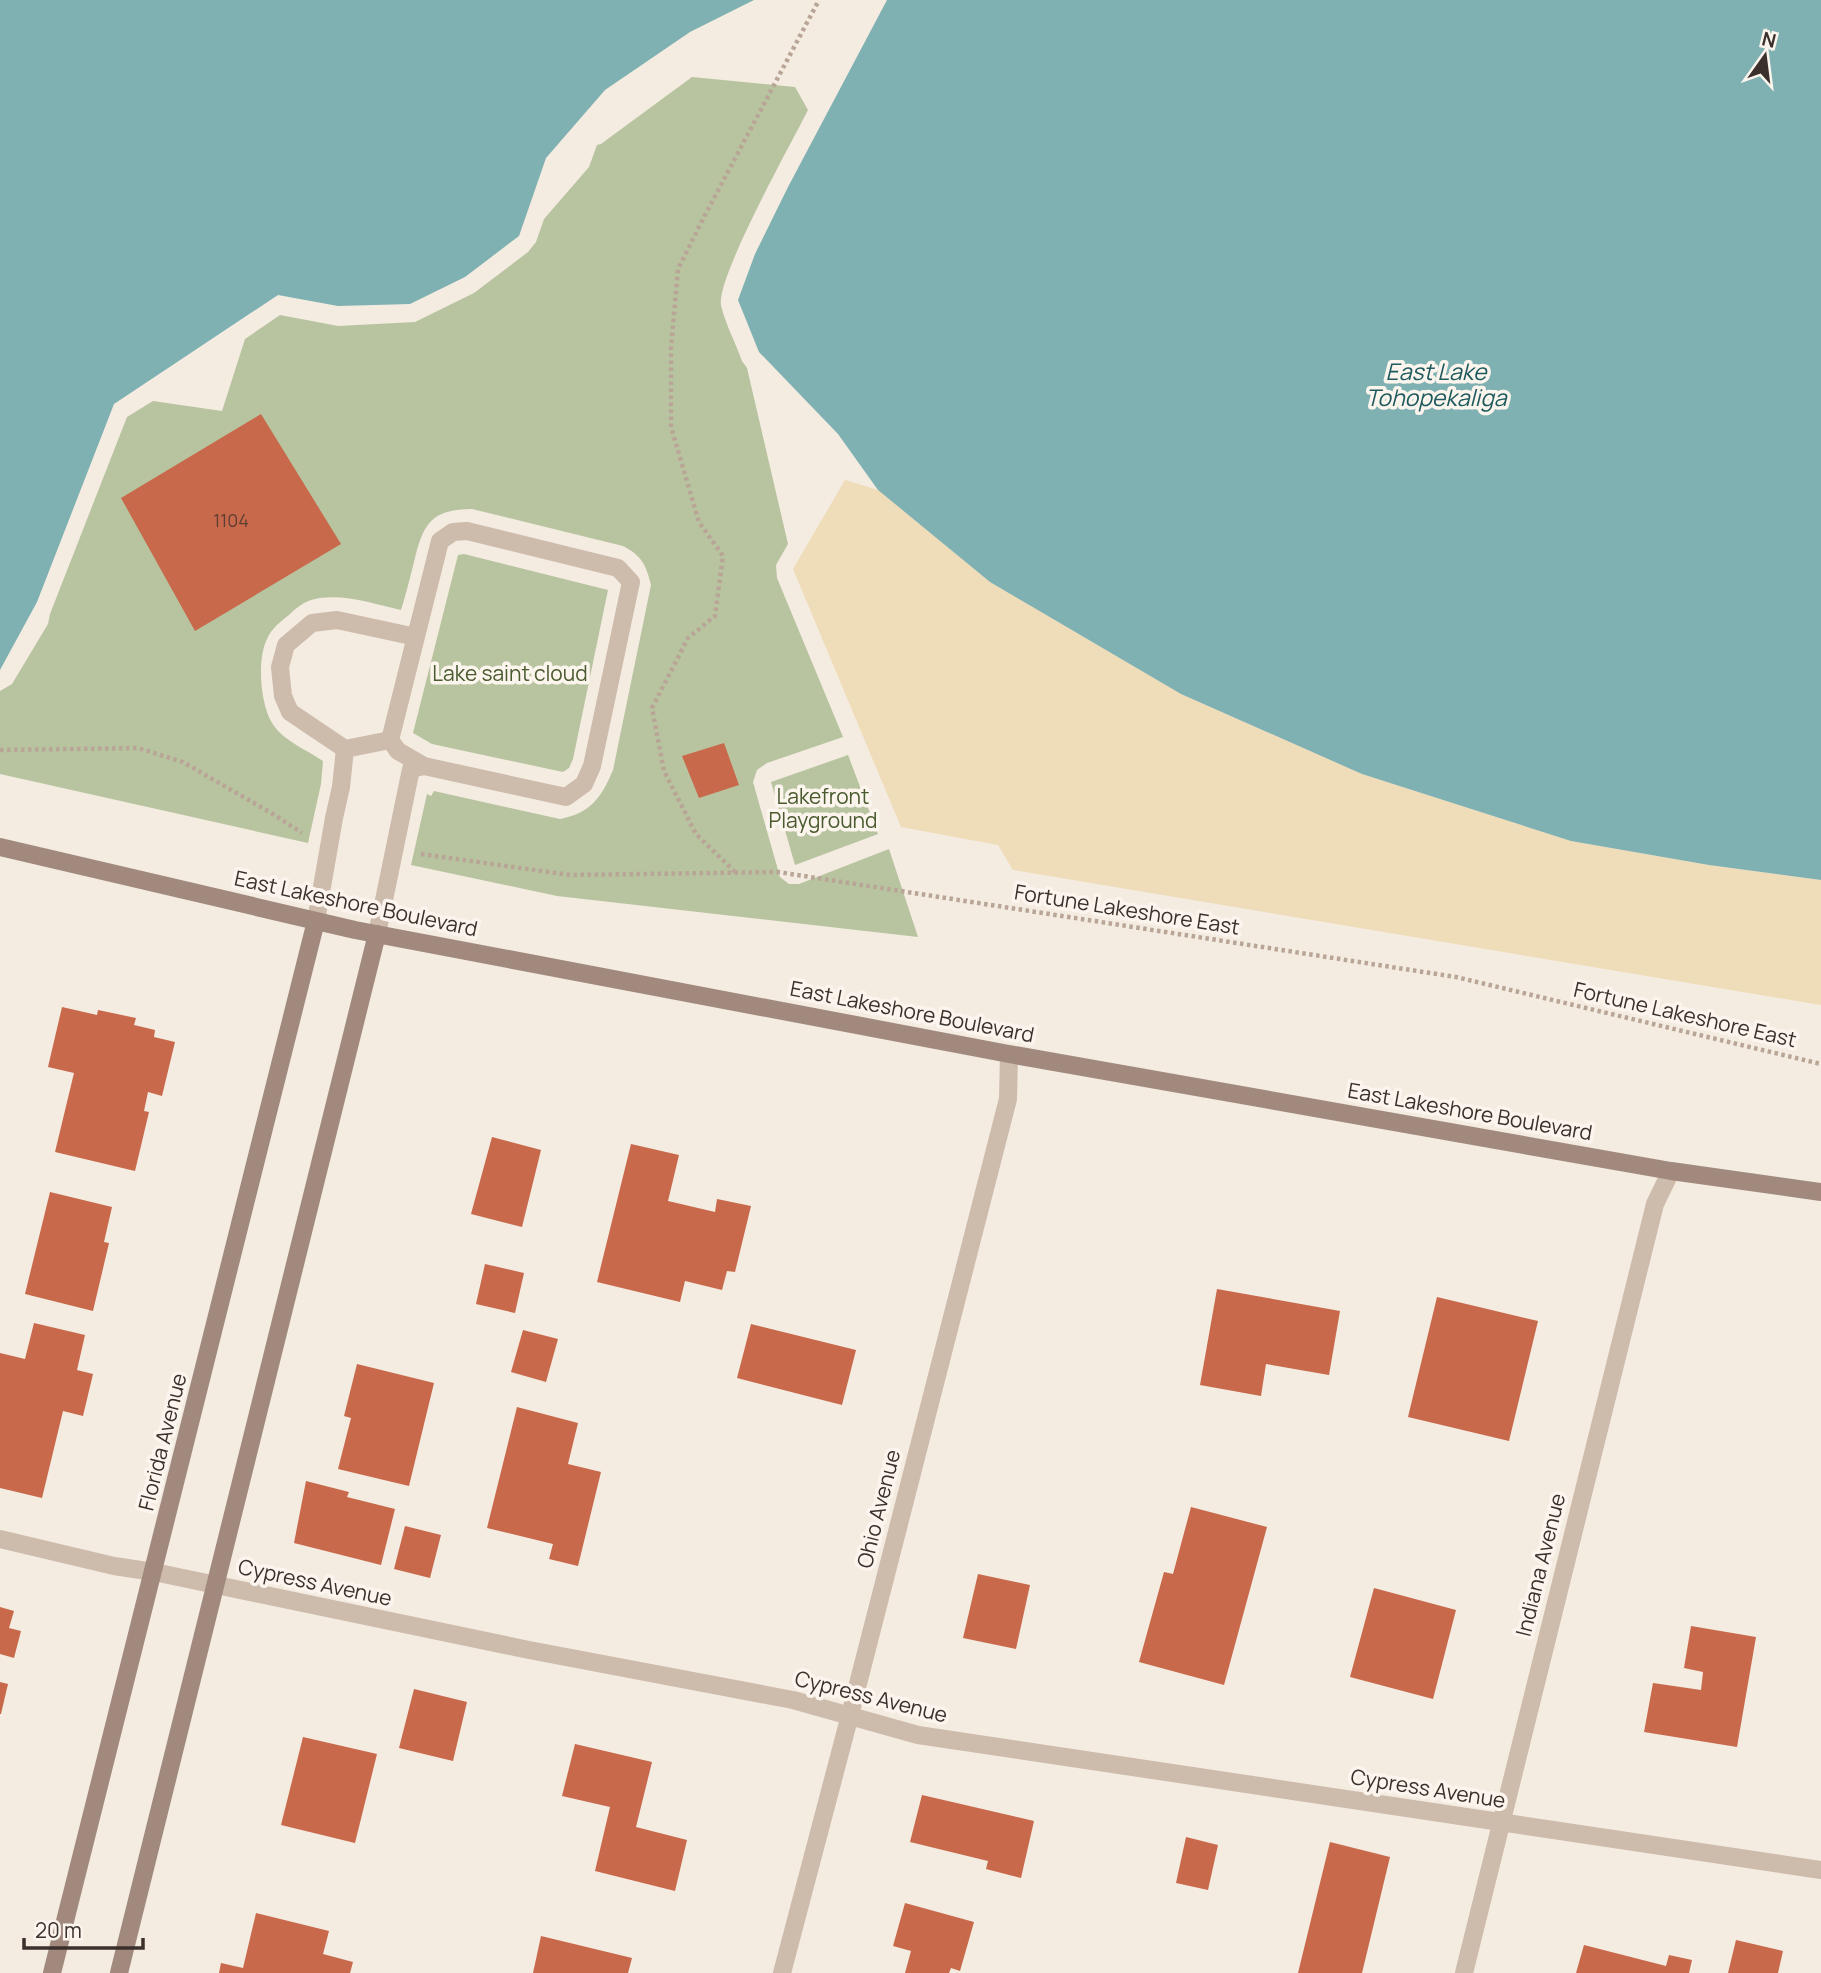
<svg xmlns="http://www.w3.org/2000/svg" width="1821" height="1973" font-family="Manrope,sans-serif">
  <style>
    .green { fill: #b8c4a0 }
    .sand { fill: #efdcb8 }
    .water { fill: #7fb0b2 }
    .building { fill: #c8694b }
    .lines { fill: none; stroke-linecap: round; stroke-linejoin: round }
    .path { stroke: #b9a596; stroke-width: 4.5; stroke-dasharray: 3.5 3.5; stroke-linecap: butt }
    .street { stroke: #cdbbac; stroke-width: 18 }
    .secondary { stroke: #a18a7d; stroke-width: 18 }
    .labels { text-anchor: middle; stroke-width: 7; stroke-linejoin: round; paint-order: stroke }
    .number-label { font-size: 18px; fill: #5e3e33 }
    .park-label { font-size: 21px; fill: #4a5a2e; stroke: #fbf5ee }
    .street-label { font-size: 21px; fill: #3b302b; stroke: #fbf5ee }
    .water-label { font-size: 23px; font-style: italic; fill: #1f5a5e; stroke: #fbf5ee }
  </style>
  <rect width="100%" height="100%" fill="#f4ebe1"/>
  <path class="green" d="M 692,77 L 795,87 L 808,110 C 792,142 716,278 721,305 C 725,323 736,344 742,361 L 747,368 L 788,544 L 776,565 L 777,578 L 843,737 L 767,763 L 757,770 L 753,782 L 780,877 L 789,884 L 799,884 L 889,849 L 918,937 L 557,896 L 411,865 L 427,794 L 431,796 L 434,791 L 560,819 C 591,813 601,798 613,770 L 651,585 C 646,565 642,556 623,546 L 472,509 C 431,509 423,524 414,562 C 410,578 406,594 401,610 C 373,604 340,592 311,600 C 302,603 295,609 289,615 C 280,622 272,628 267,639 C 257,659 260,703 272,723 C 282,740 307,750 323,761 L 321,784 L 308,843 L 0,774 L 0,691 L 12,684 L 48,624 L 50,614 L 127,417 L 153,401 L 222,411 L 245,339 L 280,315 L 338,326 L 415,322 L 474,293 L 528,252 L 536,242 L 544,219 L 589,167 L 597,145 L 601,144 Z
    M 464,554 L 608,590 L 573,759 L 569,768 L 563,772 L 432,744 L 413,733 L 458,555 Z
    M 848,755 L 878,834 L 795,865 L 771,782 Z"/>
  <path class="sand" d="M 845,480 L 878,490 L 990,582 L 1181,694 L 1362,774 L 1571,841 L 1709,865 L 1821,880 L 1821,1005 L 1013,870 L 998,845 L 901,827 L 793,569 Z"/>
  <path class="water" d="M 0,0 L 754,0 L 690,32 L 605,90 L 546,158 L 519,236 L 465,277 L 410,304 L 338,306 L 278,295 L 114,404 L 37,602 L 0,670 Z
    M 887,0 L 1821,0 L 1821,880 L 1709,865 L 1571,841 L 1362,774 L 1181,694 L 990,582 L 878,490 L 838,434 L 759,352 L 738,300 L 755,254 L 788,187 Z"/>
  <path class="building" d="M 261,414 L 341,544 L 195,631 L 121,498 Z
    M 724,743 L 739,785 L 699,798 L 682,756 Z
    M 62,1007 L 97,1015 L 98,1010 L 136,1018 L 134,1025 L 155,1030 L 154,1037 L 175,1042 L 162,1096 L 148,1092 L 144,1111 L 149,1112 L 135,1171 L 55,1152 L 74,1073 L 48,1067 Z
    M 492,1137 L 541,1150 L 522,1227 L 471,1214 Z
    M 631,1144 L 679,1155 L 668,1201 L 715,1212 L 717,1199 L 751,1206 L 735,1272 L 727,1271 L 722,1290 L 685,1281 L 680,1302 L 597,1282 Z
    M 50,1192 L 112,1207 L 104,1242 L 109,1243 L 93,1311 L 25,1294 Z
    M 485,1264 L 524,1273 L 515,1313 L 476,1304 Z
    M 1217,1289 L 1340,1311 L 1329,1375 L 1266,1364 L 1261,1396 L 1200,1385 Z
    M 1437,1297 L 1538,1321 L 1509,1441 L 1408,1417 Z
    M 34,1323 L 85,1335 L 77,1370 L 93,1374 L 83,1416 L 63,1411 L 42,1498 L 0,1488 L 0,1353 L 25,1359 Z
    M 751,1324 L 856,1350 L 842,1405 L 737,1378 Z
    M 523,1330 L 558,1339 L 546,1382 L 511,1372 Z
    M 357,1364 L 434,1383 L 409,1486 L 338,1469 L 351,1418 L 344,1416 Z
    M 517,1407 L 578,1423 L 568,1464 L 601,1472 L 578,1566 L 549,1559 L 553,1544 L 487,1528 Z
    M 306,1481 L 349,1492 L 347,1497 L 395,1509 L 381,1565 L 294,1543 Z
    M 1191,1507 L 1267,1527 L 1224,1685 L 1139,1662 L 1164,1572 L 1173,1574 Z
    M 405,1526 L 441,1535 L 430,1578 L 394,1569 Z
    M 978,1574 L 1030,1585 L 1016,1649 L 963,1638 Z
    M 1374,1588 L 1456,1610 L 1433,1699 L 1350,1677 Z
    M 0,1607 L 14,1611 L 9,1628 L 21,1631 L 14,1658 L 0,1654 Z
    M 1691,1626 L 1756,1637 L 1737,1747 L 1644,1732 L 1653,1683 L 1701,1690 L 1703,1672 L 1684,1668 Z
    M 0,1682 L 8,1684 L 1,1714 L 0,1714 Z
    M 414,1689 L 467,1702 L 453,1761 L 399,1748 Z
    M 303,1737 L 377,1754 L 355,1843 L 281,1825 Z
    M 575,1744 L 652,1762 L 636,1827 L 687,1840 L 675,1891 L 595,1871 L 610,1807 L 562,1796 Z
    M 922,1795 L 1034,1821 L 1021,1878 L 986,1869 L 988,1861 L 910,1842 Z
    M 1186,1837 L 1218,1845 L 1208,1890 L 1176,1883 Z
    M 1330,1842 L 1390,1857 L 1362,1973 L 1298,1973 Z
    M 905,1903 L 974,1922 L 960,1971 L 951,1968 L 949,1973 L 905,1973 L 911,1951 L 893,1946 Z
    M 256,1913 L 329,1931 L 323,1954 L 353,1962 L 350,1973 L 219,1973 L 221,1963 L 243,1968 Z
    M 541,1936 L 632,1958 L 628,1973 L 533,1973 Z
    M 1736,1940 L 1783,1951 L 1778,1973 L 1728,1973 Z
    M 1584,1945 L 1666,1966 L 1669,1955 L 1692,1960 L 1689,1973 L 1576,1973 Z"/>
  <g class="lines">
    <path class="path" d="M 0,750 L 138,748 L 183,762 L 273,814 L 302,833
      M 421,854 L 570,875 L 778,872 L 1456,977 L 1821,1064
      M 735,872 L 696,834 L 664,771 L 652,708 L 688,638 L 715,616 L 723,556 L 699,522 L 671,427 L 671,348 L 678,269 L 704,217 L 819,0"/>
    <path class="street" d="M 345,749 L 390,740
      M 316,921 L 334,818 L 341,787 L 345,749 L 290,712 L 283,696 L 280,667 L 286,645 L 312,623 L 337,620 L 416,637
      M 377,934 L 411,769 L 424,766 L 566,797 L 584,784 L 592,766 L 631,582 L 618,568 L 467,531 L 453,532 L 440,541 L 390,740 L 398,751 L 424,766
      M 0,1539 L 114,1566 L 154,1572 L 529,1650 L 793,1700 L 918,1735 L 1821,1870
      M 782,1973 L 850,1715 L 1008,1099 L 1009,1054
      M 1464,1973 L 1655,1204 L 1671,1171"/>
    <path class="secondary" d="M 0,847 L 355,930 L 1009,1054 L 1671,1171 L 1821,1192
      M 52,1973 L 316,921
      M 119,1973 L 377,934"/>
  </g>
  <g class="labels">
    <g class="number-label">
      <text x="231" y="527">1104</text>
    </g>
    <g class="park-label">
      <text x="510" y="681">Lake saint cloud</text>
      <text x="823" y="804">Lakefront<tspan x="823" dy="24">Playground</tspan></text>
    </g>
    <g class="street-label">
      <text transform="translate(356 904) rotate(12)" y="7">East Lakeshore Boulevard</text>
      <text transform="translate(1127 910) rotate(9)" y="7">Fortune Lakeshore East</text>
      <text transform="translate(912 1012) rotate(11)" y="7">East Lakeshore Boulevard</text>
      <text transform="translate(1685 1015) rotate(13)" y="7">Fortune Lakeshore East</text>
      <text transform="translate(1470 1112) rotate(10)" y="7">East Lakeshore Boulevard</text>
      <text transform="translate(163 1442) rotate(-76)" y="7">Florida Avenue</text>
      <text transform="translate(879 1509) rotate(-76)" y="7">Ohio Avenue</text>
      <text transform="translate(1541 1565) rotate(-76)" y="7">Indiana Avenue</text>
      <text transform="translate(315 1583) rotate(12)" y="7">Cypress Avenue</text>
      <text transform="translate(871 1697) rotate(14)" y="7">Cypress Avenue</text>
      <text transform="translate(1428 1789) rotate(9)" y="7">Cypress Avenue</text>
    </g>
    <g class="water-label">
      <text x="1436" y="380">East Lake<tspan x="1436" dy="26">Tohopekaliga</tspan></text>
    </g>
  </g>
  <g transform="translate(1765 56) rotate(14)" stroke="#fbf5ee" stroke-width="5" paint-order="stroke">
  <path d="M0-5L12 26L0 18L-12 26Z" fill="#3b302b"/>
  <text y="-10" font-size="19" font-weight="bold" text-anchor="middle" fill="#3b302b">N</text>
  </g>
  <path d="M24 1938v10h119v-10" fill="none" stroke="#3b302b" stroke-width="3.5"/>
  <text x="35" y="1938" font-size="21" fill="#3b302b" stroke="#fbf5ee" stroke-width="5" paint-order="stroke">20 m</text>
</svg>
